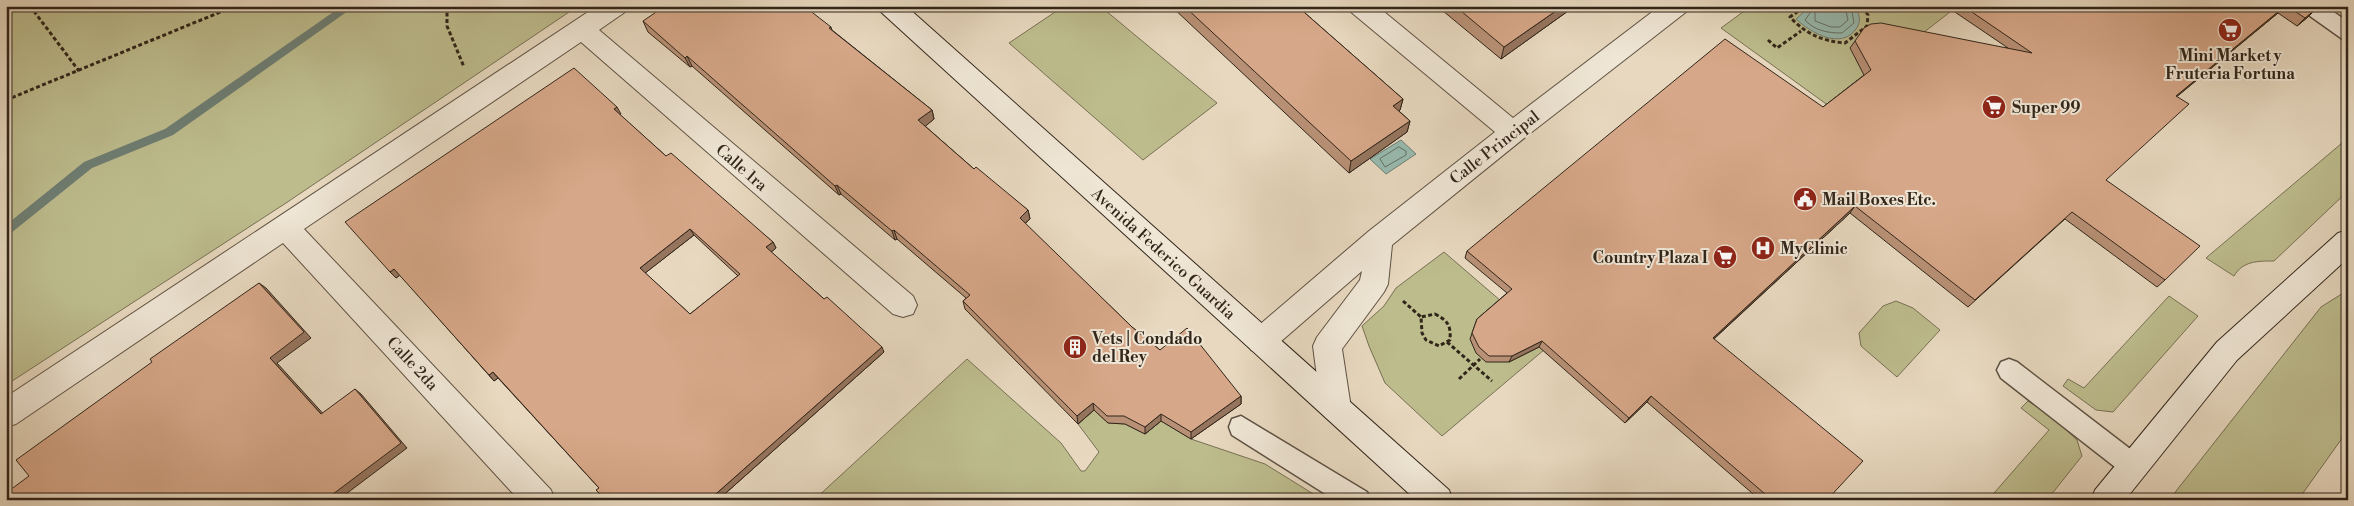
<svg xmlns="http://www.w3.org/2000/svg" width="2354" height="506" font-family="'Libre Bodoni',serif">
  <style>
    .green { fill: #bdbc8d; stroke: #777054 }
    .water { fill: #97baaf; stroke: #6e7e73 }
    .lines { fill: none; stroke-linecap: round; stroke-linejoin: round }
    .shore { stroke: #647064; stroke-width: 1 }
    .stream { fill: #6e7e73; fill-rule: evenodd }
    .lane-casing { stroke: #5e5243; stroke-width: 3 }
    .street-casing { stroke: #5e5243; stroke-width: 2 }
    .secondary-casing { stroke: #31251a; stroke-width: 2 }
    .path { stroke: #31251a; stroke-width: 3; stroke-dasharray: 4 2.5; stroke-linecap: butt }
    .lane { fill: #efe6d5; fill-rule: evenodd }
    .street { fill: #efe6d5; fill-rule: evenodd }
    .secondary { fill: #efe6d5; fill-rule: evenodd }
    .wall { fill: #b89075; stroke: #31251a; fill-rule: evenodd }
    .shaded-wall { fill: #96755f; stroke: #31251a }
    .building { fill: #d6a788; stroke: #31251a; fill-rule: evenodd }
    .labels { text-anchor: middle; stroke-width: 4; stroke-linejoin: round; paint-order: stroke }
    .poi-label { font-size: 16px; font-weight: bold; fill: #31251a; stroke: #efe6d5; text-anchor: start }
    .street-label { font-size: 16px; fill: #31251a; stroke: #efe6d5 }
  </style>
  <rect width="100%" height="100%" fill="#e7d8bf"/>
  <filter id="stains"><feTurbulence type="fractalNoise" baseFrequency=".004" numOctaves="4"/><feColorMatrix values="0 0 0 0 .2 0 0 0 0 .09 0 0 0 0 .02 0 0 0 .5 -.17"/></filter>
  <radialGradient id="worn" r=".72"><stop offset=".6" stop-color="#630" stop-opacity="0"/><stop offset="1" stop-color="#630" stop-opacity=".3"/></radialGradient>
  <path class="green" d="M 6,6 L 578,6 L 286,203 L 6,385 Z
    M 1064,6 L 1100,6 L 1217,103 L 1143,160 L 1009,43 Z
    M 1751,6 L 1941,6 L 1950,12 L 1829,106 L 1721,28 Z
    M 2348,138 L 2348,191 L 2274,261 C 2257,261 2243,261 2234,276 L 2206,258 Z
    M 1444,252 L 1551,344 L 1442,436 L 1385,383 L 1369,346 L 1362,326 L 1384,306 L 1396,288 Z
    M 2348,290 L 2348,430 L 2298,500 L 2169,500 L 2321,307 Z
    M 2169,296 L 2198,316 L 2113,412 L 2096,410 L 2063,386 L 2068,379 L 2084,388 Z
    M 1896,301 L 1913,308 L 1940,330 L 1897,377 L 1861,346 L 1859,333 L 1883,306 Z
    M 967,359 L 1061,443 L 1081,471 L 1085,471 L 1099,452 L 1078,424 L 1094,410 L 1108,423 L 1125,424 L 1145,434 L 1161,421 L 1191,439 L 1265,464 L 1323,500 L 814,500 Z
    M 2028,401 L 2049,414 L 2077,440 L 2082,456 L 2047,500 L 1988,500 L 2049,430 L 2021,408 Z"/>
  <path class="water" d="M 1804,6 L 1855,6 C 1859,14 1862,21 1856,29 C 1841,50 1811,33 1796,19 L 1805,11 Z
    M 1401,140 L 1416,154 L 1386,174 L 1370,159 Z"/>
  <g class="lines">
    <path class="shore" d="M 1808,6 L 1810,13 L 1805,20 C 1815,31 1828,33 1842,33 L 1854,23 L 1851,6
      M 1815,6 L 1815,21 L 1831,27 L 1840,27 L 1848,20 L 1845,6
      M 1399,147 L 1406,151 L 1406,155 L 1385,167 L 1380,159 Z"/>
    <path class="stream" d="M 342,6 L 355,6 L 173,135 L 92,168 L 6,237 L 6,225 L 84,162 L 165,129 Z"/>
    <g class="lane-casing">
      <path id="lane" d="M 2300,6 L 2325,6 L 2348,22 L 2348,41 L 2341,38 L 2303,11 Z
        M 2009,359 L 2017,362 L 2142,458 L 2145,466 L 2142,474 L 2133,478 L 2124,474 L 2001,378 L 1997,370 L 2001,362 Z
        M 1241,416 L 1367,492 L 1370,500 L 1335,500 L 1232,435 L 1229,427 L 1232,419 Z"/>
    </g>
    <g class="street-casing">
      <path id="street" d="M 597,6 L 628,6 L 625,12 L 599,30 L 913,296 L 917,305 L 913,314 L 903,317 L 893,314 L 581,42 L 304,229 L 551,490 L 555,500 L 519,500 L 283,243 L 16,424 L 6,427 L 6,397 Z
        M 1348,6 L 1377,6 L 1513,118 L 1660,6 L 1689,6 L 1686,12 L 1528,135 L 1392,245 L 1388,284 L 1384,292 L 1342,349 L 1351,408 L 1346,418 L 1336,421 L 1326,418 L 1321,408 L 1313,346 L 1317,337 L 1360,280 L 1362,271 L 1271,350 L 1261,354 L 1251,350 L 1247,341 L 1251,332 L 1369,231 L 1495,132 L 1351,12 Z"/>
    </g>
    <g class="secondary-casing">
      <path id="secondary" d="M 878,6 L 906,6 L 1449,490 L 1453,500 L 1416,500 L 881,12 Z
        M 2348,230 L 2348,258 L 2237,360 L 2125,500 L 2091,500 L 2095,490 L 2217,342 L 2338,233 Z"/>
    </g>
    <path class="path" d="M 30,6 L 79,71
      M 447,6 L 447,26 L 464,67
      M 1799,6 L 1800,10 L 1790,17 C 1806,34 1822,41 1845,43 L 1867,26 L 1868,15 L 1862,6
      M 1768,40 L 1777,48 L 1801,31
      M 6,100 L 235,6
      M 1403,301 L 1421,317
      M 1435,314 C 1448,321 1451,325 1450,340 L 1439,346 L 1426,340 L 1422,333 L 1421,317 Z
      M 1447,342 L 1492,381
      M 1459,379 L 1480,359"/>
    <use href="#lane" class="lane"/>
    <use href="#street" class="street"/>
    <use href="#secondary" class="secondary"/>
  </g>
  <path class="wall" d="M 1171,6 L 1297,6 L 1403,99 L 1400,110 L 1399,111 L 1410,121 L 1407,132 L 1349,173 Z
    M 1437,6 L 1575,6 L 1501,59 Z
    M 1946,6 L 2312,6 L 2308,17 L 2297,26 L 2278,13 L 2176,97 L 2106,180 L 2165,280 L 2157,287 L 2065,219 L 1968,307 L 1850,213 L 1714,339 L 1827,500 L 1760,500 L 1647,402 L 1625,423 L 1539,347 L 1509,362 L 1486,362 L 1476,353 L 1470,339 L 1477,319 L 1507,293 L 1465,258 L 1467,251 L 1823,107 L 1864,75 L 1850,48 L 1855,41 L 2008,48 Z
    M 643,21 L 831,27 L 832,30 L 932,110 L 934,119 L 925,126 L 974,169 L 1028,210 L 1030,219 L 1025,224 L 1132,327 L 1160,350 L 1241,396 L 1241,404 L 1191,439 L 1161,421 L 1145,434 L 1125,424 L 1108,423 L 1094,410 L 1078,424 L 965,309 L 963,301 L 966,298 L 897,239 L 895,240 L 841,194 L 839,195 L 692,66 L 690,67 L 648,32 Z
    M 621,114 L 620,115 L 666,156 L 773,242 L 776,248 L 771,252 L 884,352 L 718,500 L 606,500 L 599,488 L 498,378 L 494,381 L 400,275 L 396,278 L 390,272 ZM 694,235 L 738,276 L 690,314 L 645,273 Z
    M 2348,493 L 2348,500 L 2338,500 Z"/>
  <path class="shaded-wall" d="M 1563,6 L 1575,6 L 1501,59 L 1504,47 Z
    M 2285,6 L 2278,13 L 2168,104 L 2176,96 Z
    M 2316,9 L 2308,17 L 2297,26 L 2305,18 Z
    M 687,56 L 692,66 L 690,67 L 685,58 Z
    M 1403,99 L 1400,110 L 1390,118 L 1393,106 Z
    M 617,107 L 621,114 L 618,116 L 614,109 Z
    M 932,110 L 934,119 L 921,130 L 918,120 Z
    M 1410,121 L 1407,132 L 1349,173 L 1351,161 Z
    M 837,185 L 841,194 L 839,195 L 835,186 Z
    M 1855,206 L 1850,213 L 1708,344 L 1713,338 Z
    M 1028,210 L 1030,219 L 1021,227 L 1020,218 Z
    M 690,229 L 694,235 L 644,274 L 640,268 Z
    M 894,230 L 897,239 L 895,240 L 892,231 Z
    M 773,242 L 776,248 L 769,254 L 766,247 Z
    M 394,269 L 400,275 L 396,278 L 390,272 Z
    M 259,283 L 266,288 L 311,338 L 277,363 L 328,419 L 321,414 L 270,358 Z
    M 1542,341 L 1539,347 L 1509,362 L 1512,356 Z
    M 882,347 L 884,352 L 718,500 L 709,500 Z
    M 493,372 L 498,378 L 494,381 L 489,375 Z
    M 355,389 L 361,394 L 407,448 L 338,500 L 325,500 Z
    M 1241,396 L 1241,404 L 1191,439 L 1191,432 Z
    M 1651,396 L 1647,402 L 1625,423 L 1629,418 Z
    M 1093,403 L 1094,410 L 1078,424 L 1077,416 Z
    M 1161,414 L 1161,421 L 1145,434 L 1145,427 Z"/>
  <path class="building" d="M 665,6 L 804,6 L 831,27 L 829,28 L 932,110 L 918,120 L 974,169 L 976,167 L 1028,210 L 1020,218 L 1132,327 L 1160,350 L 1187,328 L 1241,396 L 1191,432 L 1161,414 L 1145,427 L 1124,416 L 1107,416 L 1093,403 L 1077,416 L 963,301 L 970,295 L 894,230 L 892,231 L 837,185 L 835,186 L 687,56 L 685,58 L 643,21 Z
    M 1184,6 L 1297,6 L 1403,99 L 1393,106 L 1410,121 L 1351,161 Z
    M 1455,6 L 1563,6 L 1504,47 Z
    M 1963,6 L 2285,6 L 2176,96 L 2189,104 L 2106,180 L 2200,246 L 2165,280 L 2072,212 L 1975,300 L 1855,206 L 1713,338 L 1863,461 L 1827,500 L 1772,500 L 1651,396 L 1629,418 L 1542,341 L 1512,356 L 1489,356 L 1479,347 L 1472,333 L 1477,319 L 1512,289 L 1467,251 L 1725,39 L 1823,107 L 1871,70 L 1855,41 L 1864,28 L 1871,24 L 1881,23 L 2032,53 Z
    M 2287,6 L 2312,6 L 2316,9 L 2305,18 Z
    M 574,68 L 617,107 L 614,109 L 666,156 L 671,153 L 773,242 L 766,247 L 824,299 L 827,297 L 882,347 L 709,500 L 606,500 L 596,490 L 599,488 L 493,372 L 489,375 L 394,269 L 390,272 L 345,222 ZM 690,229 L 740,274 L 690,314 L 640,268 Z
    M 259,283 L 304,332 L 270,358 L 321,414 L 355,389 L 401,443 L 325,500 L 8,500 L 6,498 L 6,493 L 29,476 L 16,460 L 152,362 L 150,359 Z"/>
  <defs>
    <g id="supermarket-disc" transform="scale(1.25)"><circle r="9.5" fill="#8f2418" stroke="#efe6d5"/><path d="M-6-5.5h2.5l.6 2H6L4.5 2H-2.5L-4.4-4H-6ZM-1.5 3.2a1.3 1.3 0 1 0 .1 0ZM3 3.2a1.3 1.3 0 1 0 .1 0Z" fill="#fff"/></g>
    <g id="civic-disc" transform="scale(1.25)"><circle r="9.5" fill="#8f2418" stroke="#efe6d5"/><path d="M-.6-6.5H3V-4.5H.6V-3L4-1V1h2V6H-6V1h2V-1L-.6-3ZM-1.2 2.5V6h2.4V2.5Z" fill="#fff"/></g>
    <g id="hospital-disc" transform="scale(1.25)"><circle r="9.5" fill="#8f2418" stroke="#efe6d5"/><path d="M-5-5h3v3.5h4V-5h3V5h-3V1.5h-4V5h-3Z" fill="#fff"/></g>
    <g id="building-disc" transform="scale(1.25)"><circle r="9.5" fill="#8f2418" stroke="#efe6d5"/><path d="M-4-6H4V6H1V3H-1V6H-4ZM-2.5-4.3h1.7v1.8h-1.7ZM.8-4.3h1.7v1.8H.8ZM-2.5-1h1.7V.8h-1.7ZM.8-1h1.7V.8H.8Z" fill="#fff"/></g>
  </defs>
  <g fill-rule="evenodd">
    <use href="#supermarket-disc" x="2230" y="30"/>
    <use href="#supermarket-disc" x="1994" y="107"/>
    <use href="#civic-disc" x="1805" y="199"/>
    <use href="#hospital-disc" x="1763" y="248"/>
    <use href="#supermarket-disc" x="1725" y="257"/>
    <use href="#building-disc" x="1075" y="347"/>
  </g>
  <g class="labels">
    <g class="poi-label">
      <text x="2230" y="61" text-anchor="middle">Mini Market y<tspan x="2230" dy="18">Fruteria Fortuna</tspan></text>
      <text x="2012" y="113">Super 99</text>
      <text x="1822" y="205">Mail Boxes Etc.</text>
      <text x="1780" y="254">MyClinic</text>
      <text x="1708" y="263" text-anchor="end">Country Plaza I</text>
      <text x="1092" y="344">Vets | Condado<tspan x="1092" dy="18">del Rey</tspan></text>
    </g>
    <g class="street-label">
      <text transform="translate(1494 147) rotate(-38)" y="6">Calle Principal</text>
      <text transform="translate(742 167) rotate(41)" y="6">Calle 1ra</text>
      <text transform="translate(1164 253) rotate(42)" y="6">Avenida Federico Guardia</text>
      <text transform="translate(413 363) rotate(47)" y="6">Calle 2da</text>
    </g>
  </g>
  <rect width="2354" height="506" fill="none" stroke="#e7d8bf" stroke-width="25"/>
  <rect x="8" y="8" width="2339" height="491" fill="none" stroke="#31251a" stroke-width="2.5"/>
  <rect x="12" y="12" width="2329" height="481" fill="none" stroke="#31251a"/>
  <rect width="100%" height="100%" filter="url(#stains)"/>
  <rect width="100%" height="100%" fill="url(#worn)"/>
</svg>
